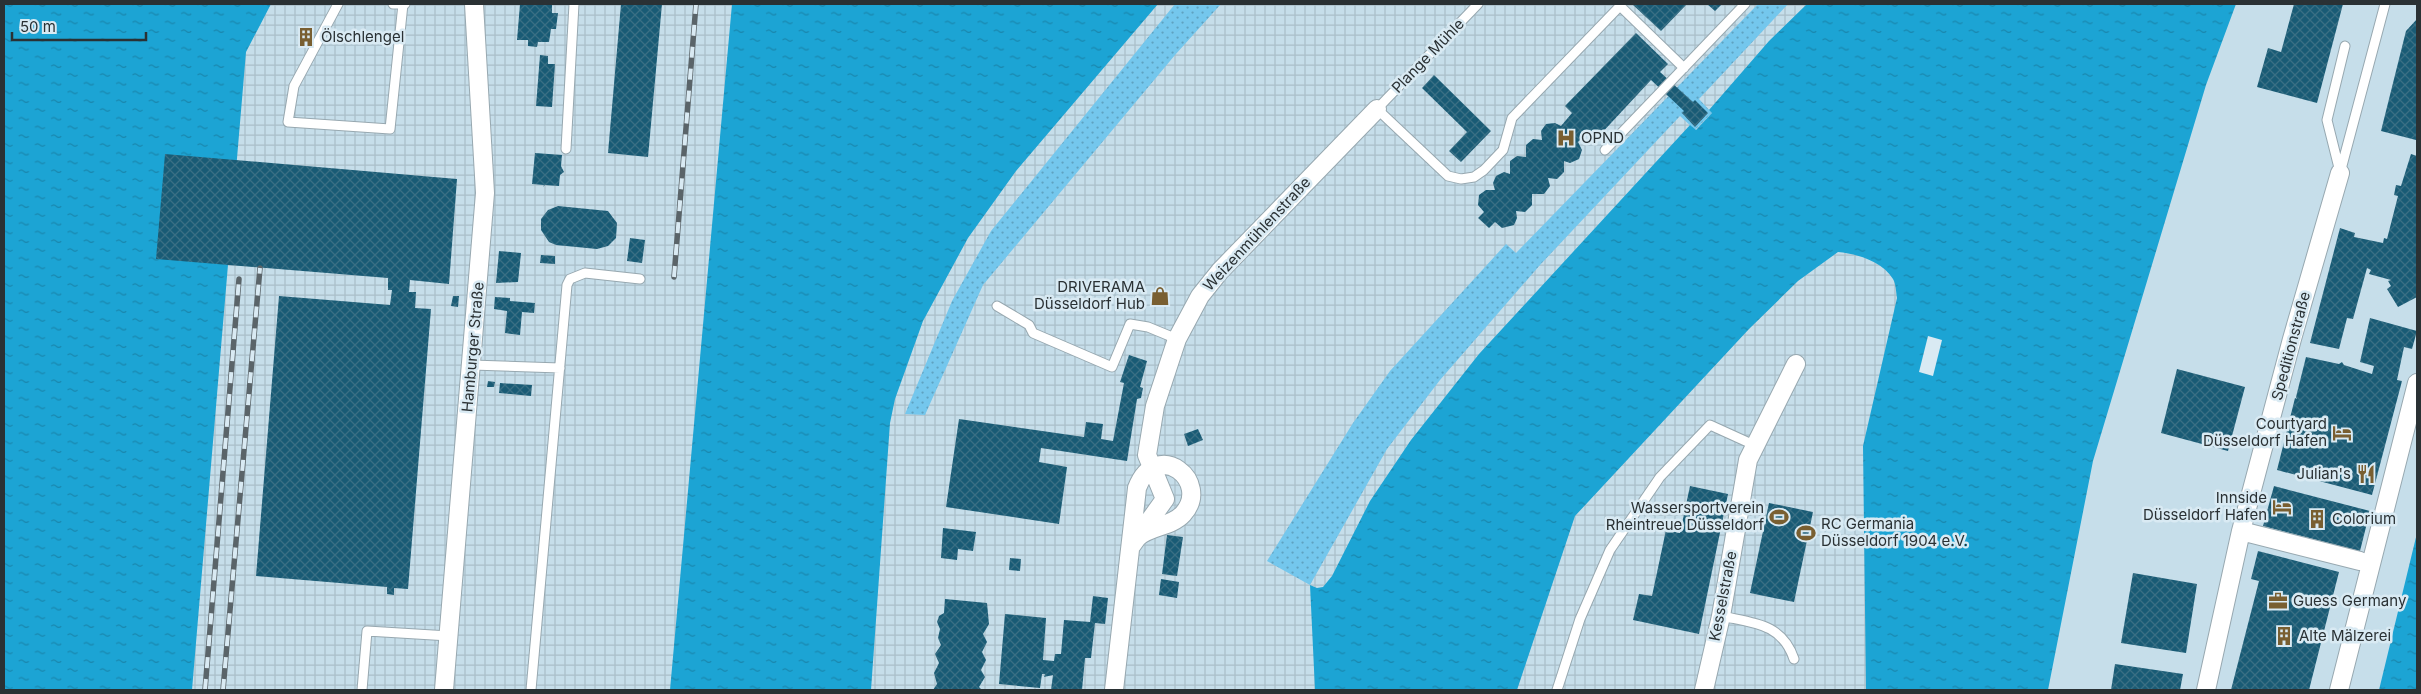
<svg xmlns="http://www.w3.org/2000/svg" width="2421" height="694" font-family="Inter,sans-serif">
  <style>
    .built { fill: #c6deea }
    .industrial { fill: url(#industrial-grid) }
    .grass { fill: url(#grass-dots) }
    .water { fill: url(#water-ripples) }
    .pier { fill: #d9eaf3 }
    .building { fill: url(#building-cross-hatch) }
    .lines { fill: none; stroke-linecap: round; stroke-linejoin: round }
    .lane-casing { stroke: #97a8b0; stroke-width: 11 }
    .street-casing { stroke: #97a8b0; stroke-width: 20 }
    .lane { stroke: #fff; stroke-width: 9 }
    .street { stroke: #fff; stroke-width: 18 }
    .rail-casing { stroke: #5a6469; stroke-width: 5.5 }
    .rail { stroke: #d9eaf3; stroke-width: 4; stroke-dasharray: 11; stroke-linecap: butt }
    .labels { text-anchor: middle; stroke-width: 5; stroke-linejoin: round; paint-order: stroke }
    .poi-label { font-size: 15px; fill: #2a3134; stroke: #d9eaf3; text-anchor: start }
    .street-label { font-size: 15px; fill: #2a3134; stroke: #d9eaf3 }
  </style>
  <defs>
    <pattern id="industrial-grid" width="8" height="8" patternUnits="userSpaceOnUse" patternTransform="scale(1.25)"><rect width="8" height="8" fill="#c6deea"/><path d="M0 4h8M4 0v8" fill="none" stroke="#aabfc9"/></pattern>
    <pattern id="grass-dots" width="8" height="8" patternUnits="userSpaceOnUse" patternTransform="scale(1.25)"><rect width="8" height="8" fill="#74c7ed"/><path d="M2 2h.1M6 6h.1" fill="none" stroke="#5fa2c1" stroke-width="1.8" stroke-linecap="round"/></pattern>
    <pattern id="water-ripples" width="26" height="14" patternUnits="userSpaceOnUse" patternTransform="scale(1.25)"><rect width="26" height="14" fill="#1ca4d4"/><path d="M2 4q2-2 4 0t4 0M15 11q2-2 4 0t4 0" fill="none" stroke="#1986ad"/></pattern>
    <pattern id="building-cross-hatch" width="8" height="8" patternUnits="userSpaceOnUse" patternTransform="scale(1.25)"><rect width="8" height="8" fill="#195b75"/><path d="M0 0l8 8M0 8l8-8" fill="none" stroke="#3a6f84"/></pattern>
  </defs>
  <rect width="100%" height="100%" fill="#d9eaf3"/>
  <path class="built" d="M 2196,4 L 2417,4 L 2417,690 L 1991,690 Z"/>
  <path class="industrial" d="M 4,4 L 1956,4 L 1897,690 L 4,690 Z"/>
  <path class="grass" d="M 1175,4 L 1221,4 L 1175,55 L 983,285 L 925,415 L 905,414 L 952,301 L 991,231 Z
    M 1758,4 L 1788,4 L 1699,99 L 1712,113 L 1695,130 L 1680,116 L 1540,265 L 1440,380 L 1387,449 L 1310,585 L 1267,561 L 1353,423 L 1390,371 L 1506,244 L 1516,253 Z"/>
  <path class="water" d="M 4,4 L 271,4 L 246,52 L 192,690 L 4,690 Z
    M 732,4 L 1158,4 L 1016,171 L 968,238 L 923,321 L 895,399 L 890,423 L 871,690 L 670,690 Z
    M 1807,4 L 2236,4 L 2206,85 L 2093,461 L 2048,690 L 1866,690 L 1863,446 L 1897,298 C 1896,292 1896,284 1893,279 C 1882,261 1857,254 1838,252 L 1798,281 L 1749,329 L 1575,516 L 1517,690 L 1315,690 L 1310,585 L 1317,588 L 1323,587 L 1332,576 L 1370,501 L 1411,440 L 1479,354 L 1690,125 L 1696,130 L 1712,113 L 1709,110 L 1769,41 Z
    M 2417,533 L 2417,690 L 2379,690 Z"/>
  <path class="pier" d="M 1928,336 L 1942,340 L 1933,376 L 1919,372 Z"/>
  <path class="building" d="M 520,4 L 552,4 L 552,13 L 558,13 L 556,29 L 551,29 L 549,42 L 538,42 L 537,47 L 528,46 L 528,40 L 517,40 Z
    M 621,4 L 662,4 L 648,157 L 608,153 Z
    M 1632,4 L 1687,4 L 1661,31 Z
    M 1707,4 L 1722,4 L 1715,11 Z
    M 2294,4 L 2343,4 L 2317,103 L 2257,87 L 2268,48 L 2281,52 Z
    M 2417,19 L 2417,136 L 2416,140 L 2381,131 L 2406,31 Z
    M 307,28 L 314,32 L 306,46 L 299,42 Z
    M 1636,33 L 1668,64 L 1660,72 L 1693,102 L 1695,100 L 1708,113 L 1695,127 L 1682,113 L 1684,111 L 1651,80 L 1598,137 L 1590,130 L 1578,142 L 1582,150 L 1579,159 L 1570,163 L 1564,161 L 1564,172 L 1557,179 L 1548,178 L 1550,186 L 1544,194 L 1532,194 L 1532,205 L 1525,212 L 1516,211 L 1517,218 L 1514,225 L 1502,228 L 1495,222 L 1489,228 L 1478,218 L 1484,212 L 1478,205 L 1479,195 L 1486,190 L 1495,190 L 1493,183 L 1496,176 L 1504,172 L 1510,174 L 1510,161 L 1517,156 L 1526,157 L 1526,145 L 1533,139 L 1542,140 L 1541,131 L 1546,124 L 1555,123 L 1561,126 L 1572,113 L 1565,106 Z
    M 540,55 L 548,56 L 548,64 L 555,64 L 552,107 L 536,106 Z
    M 1434,75 L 1491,131 L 1461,162 L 1449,151 L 1467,132 L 1422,88 Z
    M 535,153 L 562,155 L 561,166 L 564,172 L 560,175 L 559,186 L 545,185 L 543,187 L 544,185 L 532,184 Z
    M 165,154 L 457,179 L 449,284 L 410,280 L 409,292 L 416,292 L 415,308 L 431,309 L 408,589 L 394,588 L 394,595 L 387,594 L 387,587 L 256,576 L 279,296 L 390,305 L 392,290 L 388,290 L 388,278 L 156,259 Z
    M 2411,154 L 2417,156 L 2417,297 L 2398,307 L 2387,289 L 2391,286 L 2388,281 L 2391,280 L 2369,274 L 2371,270 L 2367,268 L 2353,319 L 2347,318 L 2339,349 L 2310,343 L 2340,228 L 2355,233 L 2354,237 L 2359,238 L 2383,243 L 2384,238 L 2387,239 L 2398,196 L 2394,195 L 2396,185 L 2401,186 Z
    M 558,206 L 608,211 L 617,223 L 616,238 L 608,246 L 597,249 L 556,245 L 549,242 L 541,230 L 541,219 L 548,210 Z
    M 630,238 L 645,240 L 642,263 L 627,261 Z
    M 499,251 L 521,253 L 518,282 L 496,283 Z
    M 541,255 L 555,256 L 555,264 L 540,263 Z
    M 453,296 L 459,296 L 458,307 L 451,306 Z
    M 495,297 L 510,298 L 510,301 L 535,303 L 534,313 L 522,312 L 520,335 L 505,333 L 507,311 L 494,309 Z
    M 2370,318 L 2417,331 L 2412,349 L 2404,347 L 2397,380 L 2402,381 L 2372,495 L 2277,470 L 2295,398 L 2297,399 L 2296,397 L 2306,357 L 2339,364 L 2342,362 L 2344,365 L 2372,374 L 2374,366 L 2360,362 Z
    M 1129,355 L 1147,361 L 1140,387 L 1143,388 L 1141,398 L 1137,399 L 1127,461 L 1041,448 L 1039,462 L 1067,467 L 1059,524 L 946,507 L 959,419 L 1084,437 L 1086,422 L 1103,424 L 1101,439 L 1113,441 L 1124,383 L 1120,382 Z
    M 2177,369 L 2245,387 L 2228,451 L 2161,433 Z
    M 488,381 L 495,382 L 494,387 L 487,387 Z
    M 500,383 L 532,385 L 531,396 L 499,393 Z
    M 1198,429 L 1203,440 L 1188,446 L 1184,434 Z
    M 1690,486 L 1728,494 L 1699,634 L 1633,620 L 1639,594 L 1652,596 L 1666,530 L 1680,533 Z
    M 2274,486 L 2370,511 L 2360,551 L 2263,526 Z
    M 1769,503 L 1813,512 L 1794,602 L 1750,593 Z
    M 943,528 L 976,532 L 973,551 L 958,549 L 957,560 L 941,558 Z
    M 1167,535 L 1183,537 L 1177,576 L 1162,574 Z
    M 2258,551 L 2339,572 L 2309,690 L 2231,690 L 2259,581 L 2251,579 Z
    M 1010,558 L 1021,559 L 1020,571 L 1009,570 Z
    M 2133,573 L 2197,584 L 2186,653 L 2121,643 Z
    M 1161,579 L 1179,582 L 1177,598 L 1159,595 Z
    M 1093,596 L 1108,598 L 1105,624 L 1095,623 L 1091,658 L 1085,658 L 1082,690 L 1051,690 L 1053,675 L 1044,677 L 1045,674 L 1042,674 L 1040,688 L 999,684 L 1005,614 L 1046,618 L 1043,660 L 1054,661 L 1055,654 L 1061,654 L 1064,620 L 1090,622 Z
    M 945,599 L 987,603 L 989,624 L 983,634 L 987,642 L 982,652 L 986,660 L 981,670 L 985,677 L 979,687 L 982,690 L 933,690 L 937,684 L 934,673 L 939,663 L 935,654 L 941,645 L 938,638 L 940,629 L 937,622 L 939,616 L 944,613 Z
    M 2115,664 L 2183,674 L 2180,690 L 2111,690 Z"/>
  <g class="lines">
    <g class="lane-casing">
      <path id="lane" d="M 338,4 L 294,86 L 288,122 L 390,129 L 403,4 L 405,4
        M 393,4 L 403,4
        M 1478,4 L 1377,109 L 1448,176 L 1461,179 L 1474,177 L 1484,170 L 1503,150 L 1512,118 L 1620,6 L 1684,68
        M 566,149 L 574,4
        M 1605,150 L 1745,4
        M 2340,172 L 2327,120 L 2345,46
        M 2340,173 L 2385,4
        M 997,306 L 1029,325 L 1033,333 L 1112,367 L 1130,324 L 1148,327 L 1177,339
        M 472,365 L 560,368
        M 1721,616 C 1753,623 1782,623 1794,659
        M 362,690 L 367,631 L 449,636
        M 531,690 L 567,285 L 570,279 L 585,273 L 640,279
        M 1557,690 L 1580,619 L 1610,550 L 1660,477 L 1710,425 L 1754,445"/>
    </g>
    <g class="street-casing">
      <path id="street" d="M 2241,531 L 2360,561
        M 1132,545 L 1165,499 L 1147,455 L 1155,406 L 1177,339 L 1200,296 L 1220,271 L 1377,109
        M 444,690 L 485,193 L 474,4
        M 1114,690 L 1137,488 C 1157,437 1212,482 1183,514 C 1171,527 1150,526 1138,537
        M 1704,690 L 1721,616 L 1748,460 L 1796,364
        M 2206,690 L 2241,531 L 2292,339 L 2340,173
        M 2339,690 L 2417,383"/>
    </g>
    <use href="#lane" class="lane"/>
    <use href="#street" class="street"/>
    <g class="rail-casing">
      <path id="rail" d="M 674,277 L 696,4
        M 205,690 L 239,279
        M 223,690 L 260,268"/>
    </g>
    <use href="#rail" class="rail"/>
  </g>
  <defs>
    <g id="building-bare" transform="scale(1.5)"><path d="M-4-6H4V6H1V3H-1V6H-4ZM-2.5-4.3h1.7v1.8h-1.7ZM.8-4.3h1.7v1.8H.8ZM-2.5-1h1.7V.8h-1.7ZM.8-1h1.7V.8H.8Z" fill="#795f31" stroke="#d9eaf3" stroke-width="2.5" paint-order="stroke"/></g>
    <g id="hospital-bare" transform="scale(1.5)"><path d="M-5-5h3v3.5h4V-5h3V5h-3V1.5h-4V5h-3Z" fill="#795f31" stroke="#d9eaf3" stroke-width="2.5" paint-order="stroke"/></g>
    <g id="shop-bare" transform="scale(1.5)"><path d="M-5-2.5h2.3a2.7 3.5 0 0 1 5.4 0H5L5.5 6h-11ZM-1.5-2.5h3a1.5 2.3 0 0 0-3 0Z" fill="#795f31" stroke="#d9eaf3" stroke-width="2.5" paint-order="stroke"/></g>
    <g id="hotel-bare" transform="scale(1.5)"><path d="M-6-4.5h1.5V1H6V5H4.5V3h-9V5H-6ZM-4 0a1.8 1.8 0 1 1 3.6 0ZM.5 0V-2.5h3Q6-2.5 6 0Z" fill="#795f31" stroke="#d9eaf3" stroke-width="2.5" paint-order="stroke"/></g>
    <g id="restaurant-bare" transform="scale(1.5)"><path d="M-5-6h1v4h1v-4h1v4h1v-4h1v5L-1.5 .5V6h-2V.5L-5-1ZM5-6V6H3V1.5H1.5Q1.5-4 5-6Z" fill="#795f31" stroke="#d9eaf3" stroke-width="2.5" paint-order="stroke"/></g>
    <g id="stadium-bare" transform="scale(1.5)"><path d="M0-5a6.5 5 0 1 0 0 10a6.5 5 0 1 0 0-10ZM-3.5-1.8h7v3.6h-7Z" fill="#795f31" stroke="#d9eaf3" stroke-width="2.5" paint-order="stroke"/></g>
    <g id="office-bare" transform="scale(1.5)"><path d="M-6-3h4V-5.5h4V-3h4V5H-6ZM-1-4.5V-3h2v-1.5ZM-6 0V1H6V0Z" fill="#795f31" stroke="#d9eaf3" stroke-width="2.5" paint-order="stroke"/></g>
  </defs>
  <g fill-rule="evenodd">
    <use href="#building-bare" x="306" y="37"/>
    <use href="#hospital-bare" x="1566" y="138"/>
    <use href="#shop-bare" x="1160" y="296"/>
    <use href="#hotel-bare" x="2342" y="433"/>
    <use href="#restaurant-bare" x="2366" y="474"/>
    <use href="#hotel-bare" x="2282" y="507"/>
    <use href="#stadium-bare" x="1779" y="517"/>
    <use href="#building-bare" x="2317" y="519"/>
    <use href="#stadium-bare" x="1806" y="533"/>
    <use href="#office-bare" x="2278" y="601"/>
    <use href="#building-bare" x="2284" y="636"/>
  </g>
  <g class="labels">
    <g class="poi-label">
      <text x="321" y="42">Ölschlengel</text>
      <text x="1581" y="143">OPND</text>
      <text x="1145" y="292" text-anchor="end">DRIVERAMA<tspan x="1145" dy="17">Düsseldorf Hub</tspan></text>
      <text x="2327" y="429" text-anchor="end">Courtyard<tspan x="2327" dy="17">Düsseldorf Hafen</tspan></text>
      <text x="2351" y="479" text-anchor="end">Julian's</text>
      <text x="2267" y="503" text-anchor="end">Innside<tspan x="2267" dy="17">Düsseldorf Hafen</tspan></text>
      <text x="1764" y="513" text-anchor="end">Wassersportverein<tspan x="1764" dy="17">Rheintreue Düsseldorf</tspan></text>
      <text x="2332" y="524">Colorium</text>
      <text x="1821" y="529">RC Germania<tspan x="1821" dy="17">Düsseldorf 1904 e.V.</tspan></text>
      <text x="2293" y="606">Guess Germany</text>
      <text x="2299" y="641">Alte Mälzerei</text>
    </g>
    <g class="street-label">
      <text transform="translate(1428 56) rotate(-46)" y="5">Plange Mühle</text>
      <text transform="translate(1257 234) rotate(-47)" y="5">Weizenmühlenstraße</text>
      <text transform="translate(2291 346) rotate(-75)" y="5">Speditionstraße</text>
      <text transform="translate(473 347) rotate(-85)" y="5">Hamburger Straße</text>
      <text transform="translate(1723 596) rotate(-79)" y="5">Kesselstraße</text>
    </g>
  </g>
  <rect width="2421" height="694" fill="none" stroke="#2a3134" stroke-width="10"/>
  <path d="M12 32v8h134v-8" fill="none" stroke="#2a3134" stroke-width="2.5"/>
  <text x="20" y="32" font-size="15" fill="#2a3134" stroke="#d9eaf3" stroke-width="4" paint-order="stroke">50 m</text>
</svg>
